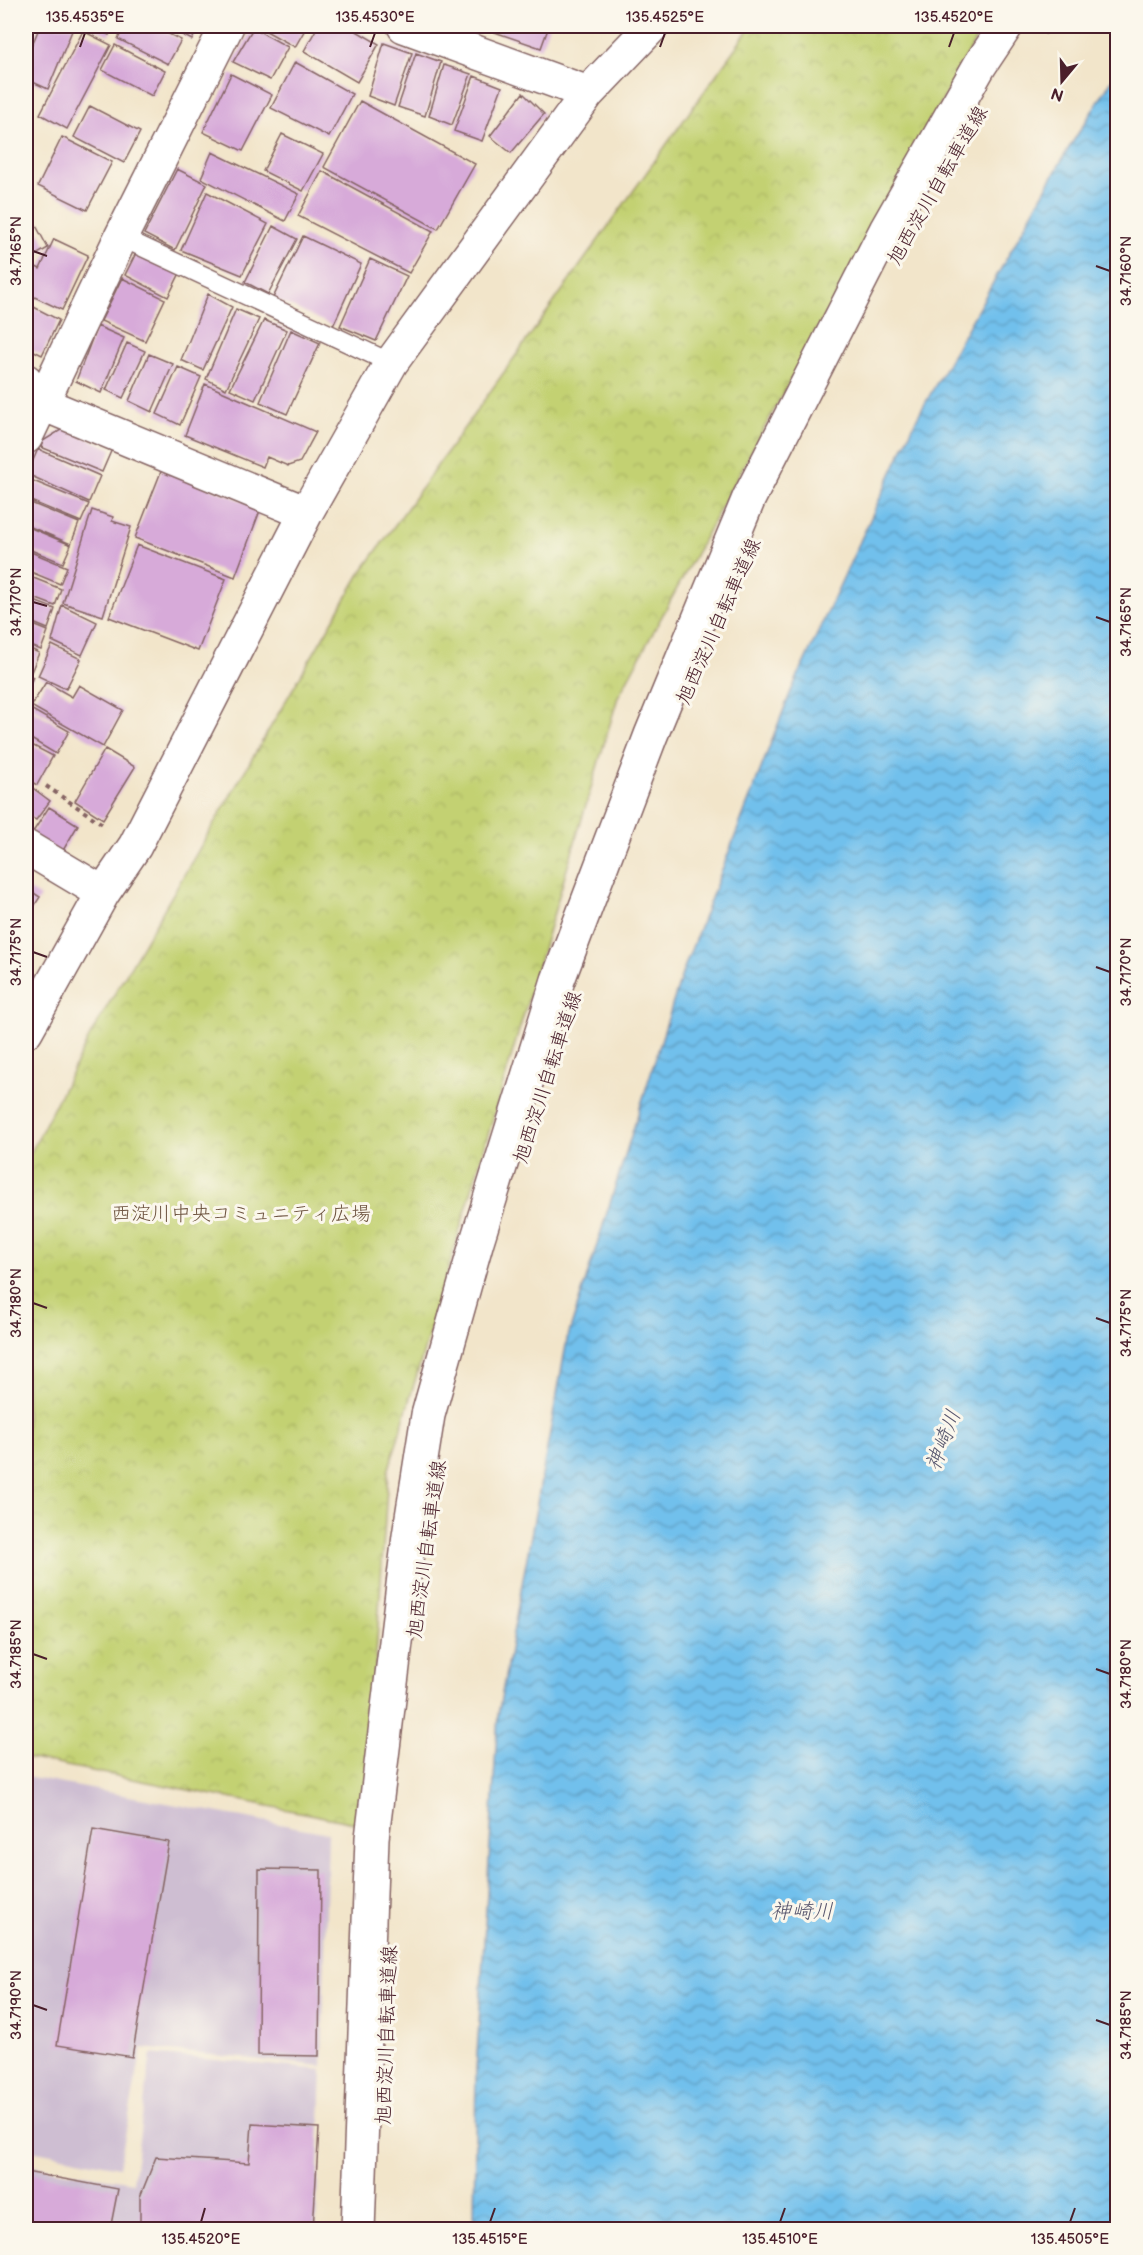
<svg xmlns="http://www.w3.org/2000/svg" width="1143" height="2255" font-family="'Balsamiq Sans','Klee One',sans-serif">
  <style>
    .industrial { fill: #cebed2 }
    .park { fill: url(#park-crowns); stroke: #86784e; stroke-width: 1.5 }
    .water { fill: url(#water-waves); stroke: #5e708c; stroke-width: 1.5 }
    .building { fill: #d7aad9 }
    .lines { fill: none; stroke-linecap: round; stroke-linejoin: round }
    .lane-casing { stroke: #856463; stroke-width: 21 }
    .street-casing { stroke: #856463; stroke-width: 36 }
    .path { stroke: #856463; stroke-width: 4; stroke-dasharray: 4.5 4.5; stroke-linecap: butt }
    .lane { stroke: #fff; stroke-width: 18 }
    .street { stroke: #fff; stroke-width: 33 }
    .ticks { fill: none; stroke: #4a1f2b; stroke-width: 2 }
    .labels { text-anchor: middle; stroke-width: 6; stroke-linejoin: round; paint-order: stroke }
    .street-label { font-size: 20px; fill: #4a1f2b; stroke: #fbf7ec }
    .park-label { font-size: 20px; fill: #6e5440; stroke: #fbf7ec }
    .water-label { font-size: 21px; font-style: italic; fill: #58576f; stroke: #fbf7ec }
    .neatline { fill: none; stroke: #4a1f2b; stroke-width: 2 }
    .ticks-label { font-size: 15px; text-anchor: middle; fill: #4a1f2b }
  </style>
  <defs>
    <pattern id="park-crowns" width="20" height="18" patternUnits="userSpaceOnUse" patternTransform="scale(1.5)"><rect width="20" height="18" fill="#c3d172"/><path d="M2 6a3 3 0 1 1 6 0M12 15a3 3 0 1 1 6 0" fill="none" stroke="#a9b363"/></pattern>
    <pattern id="water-waves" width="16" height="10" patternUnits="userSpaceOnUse" patternTransform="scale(1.5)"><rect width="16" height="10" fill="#71c0ec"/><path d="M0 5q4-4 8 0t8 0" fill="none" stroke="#5f9bbf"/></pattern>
  </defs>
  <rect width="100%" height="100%" fill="#fbf7ec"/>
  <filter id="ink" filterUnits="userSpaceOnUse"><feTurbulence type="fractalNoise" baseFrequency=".0167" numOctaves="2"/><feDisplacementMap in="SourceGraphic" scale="12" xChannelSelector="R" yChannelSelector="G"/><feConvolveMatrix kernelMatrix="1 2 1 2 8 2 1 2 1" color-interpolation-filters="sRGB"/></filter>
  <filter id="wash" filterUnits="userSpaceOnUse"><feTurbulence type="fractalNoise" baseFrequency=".008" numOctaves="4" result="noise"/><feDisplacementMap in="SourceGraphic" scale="24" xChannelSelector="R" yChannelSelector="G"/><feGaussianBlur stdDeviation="1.35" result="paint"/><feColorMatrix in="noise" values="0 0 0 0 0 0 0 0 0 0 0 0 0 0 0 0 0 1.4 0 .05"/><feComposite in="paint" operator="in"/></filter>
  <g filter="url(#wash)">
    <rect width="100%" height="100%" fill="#f2e5ca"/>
    <path class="industrial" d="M 26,1777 L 328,1833 L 322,2066 L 142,2048 L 119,2167 L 26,2149 Z
      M 151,2054 L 322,2070 L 316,2229 L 26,2229 L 26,2165 L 133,2182 Z"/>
    <path class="park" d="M 751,26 L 983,26 L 618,697 L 388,1472 L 365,1825 L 26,1758 L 26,1162 L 91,1034 L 360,574 Z"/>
    <path class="water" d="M 1117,72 L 1117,2229 L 474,2229 L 476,2071 L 498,1715 L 567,1340 L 683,971 L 791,691 L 917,418 L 1067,151 Z"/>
    <g id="blocks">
      <path class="building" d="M 40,26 L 74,26 L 48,89 L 26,79 L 26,59 Z
        M 90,26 L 113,26 L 109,35 Z
        M 125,26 L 153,26 L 181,40 L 168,64 L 118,39 Z
        M 165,26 L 199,26 L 192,40 Z
        M 257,26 L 307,26 L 295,47 Z
        M 318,26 L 348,26 L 379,44 L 357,82 L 304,51 Z
        M 477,26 L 549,26 L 541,48 Z
        M 253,28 L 288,47 L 270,80 L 233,62 Z
        M 83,31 L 111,45 L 67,129 L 40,114 Z
        M 384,43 L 412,53 L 394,106 L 368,96 Z
        M 115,45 L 165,71 L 152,96 L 102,70 Z
        M 416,53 L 441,62 L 425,116 L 398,107 Z
        M 295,62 L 352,94 L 329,137 L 271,108 Z
        M 444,65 L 471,74 L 452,125 L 429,116 Z
        M 231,74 L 272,95 L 243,151 L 203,132 Z
        M 474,76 L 502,87 L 482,141 L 454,131 Z
        M 523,93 L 544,114 L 511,153 L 490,136 Z
        M 360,101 L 475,164 L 438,229 L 324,167 Z
        M 90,106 L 140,132 L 124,163 L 74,137 Z
        M 282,134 L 323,154 L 303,191 L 263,171 Z
        M 62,137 L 112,162 L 87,210 L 38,186 Z
        M 212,152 L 299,194 L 285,221 L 201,178 Z
        M 177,169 L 207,184 L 175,250 L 144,234 Z
        M 322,171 L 433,231 L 409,273 L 298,216 Z
        M 207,192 L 268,224 L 242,275 L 181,250 Z
        M 26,207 L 48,248 L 26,261 Z
        M 273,226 L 297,239 L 268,294 L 245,282 Z
        M 303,236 L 361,264 L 333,326 L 273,298 Z
        M 54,239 L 88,255 L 62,310 L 26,293 L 26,262 L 40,269 Z
        M 137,251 L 180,273 L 168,297 L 125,275 Z
        M 370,259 L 407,276 L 376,341 L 340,326 Z
        M 122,278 L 165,299 L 145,341 L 101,321 Z
        M 208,294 L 232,307 L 203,370 L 181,360 Z
        M 26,303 L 59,320 L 42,355 L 26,347 Z
        M 236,309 L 259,319 L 226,389 L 206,379 Z
        M 264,320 L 287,330 L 255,400 L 230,389 Z
        M 97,326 L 124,338 L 101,393 L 76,381 Z
        M 291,330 L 320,343 L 287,414 L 260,402 Z
        M 127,343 L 145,351 L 123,398 L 106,390 Z
        M 149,354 L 173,364 L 152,412 L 129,401 Z
        M 178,367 L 201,377 L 180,425 L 157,414 Z
        M 205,384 L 316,432 L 300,462 L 288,466 L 267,457 L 263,467 L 185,435 Z
        M 64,428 L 112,449 L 102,472 L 41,447 L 43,441 Z
        M 38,449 L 100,476 L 89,502 L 27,474 Z
        M 162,469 L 261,508 L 235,577 L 135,538 Z
        M 26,478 L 89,504 L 81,522 L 26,499 Z
        M 26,501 L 79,523 L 71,544 L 26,525 Z
        M 92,510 L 113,517 L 112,521 L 131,527 L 103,616 L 63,603 Z
        M 26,526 L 71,545 L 63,563 L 26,548 Z
        M 137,545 L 226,579 L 198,651 L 109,617 Z
        M 26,550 L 67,567 L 60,584 L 26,570 Z
        M 26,575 L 61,589 L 55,606 L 26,595 Z
        M 26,598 L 55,609 L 48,629 L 26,620 Z
        M 62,605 L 97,622 L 82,655 L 52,641 Z
        M 26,622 L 48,631 L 41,650 L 26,644 Z
        M 52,645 L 81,659 L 66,689 L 38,676 Z
        M 26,647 L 39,653 L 31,672 L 26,670 Z
        M 26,674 L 33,677 L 26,694 Z
        M 46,682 L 72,697 L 79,685 L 123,710 L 103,747 L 31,706 Z
        M 27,707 L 69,731 L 56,754 L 26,736 Z
        M 26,742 L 53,756 L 37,785 L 26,779 Z
        M 105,749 L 135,767 L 103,819 L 75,801 Z
        M 26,783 L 50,801 L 36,820 L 26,815 Z
        M 49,807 L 78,825 L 58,859 L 29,838 Z
        M 26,888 L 40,897 L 27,917 L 26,916 Z
        M 93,1829 L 169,1842 L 132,2057 L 57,2045 Z
        M 259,1869 L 321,1870 L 319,2056 L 258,2055 Z
        M 252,2124 L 319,2128 L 313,2230 L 140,2230 L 140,2197 L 156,2157 L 249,2163 Z
        M 26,2172 L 118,2189 L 110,2230 L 26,2230 Z"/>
    </g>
  </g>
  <g filter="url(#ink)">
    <use href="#blocks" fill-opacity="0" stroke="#856463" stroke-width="1.5"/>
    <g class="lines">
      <g class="lane-casing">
        <path id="lane" d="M 121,237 L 391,363"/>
      </g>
      <g class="street-casing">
        <path id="street" d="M 404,26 L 588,93
          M 26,381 L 43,404 L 306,513
          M 26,437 L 121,237 L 227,26
          M 26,847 L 103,893
          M 26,1031 L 103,893 L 135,846 L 306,513 L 391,363 L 588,93 L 652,26
          M 358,2230 L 372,1838 L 409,1536 L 428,1415 L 477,1241 L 558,980 L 651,735 L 749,498 L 886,230 L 980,65 L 1006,26"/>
      </g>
      <path class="path" d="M 1044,34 L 1049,26
        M 46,786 L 104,825"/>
      <use href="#lane" class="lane"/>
      <use href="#street" class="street"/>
    </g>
  </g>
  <path class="ticks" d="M 80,47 L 85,33M 370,47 L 375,33M 660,47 L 665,33M 949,47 L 954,33M 33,251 L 47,256M 1096,266 L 1110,271M 33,602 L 47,606M 1096,617 L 1110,622M 33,952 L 47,957M 1096,967 L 1110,972M 33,1303 L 47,1308M 1096,1318 L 1110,1323M 33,1654 L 47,1659M 1096,1669 L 1110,1674M 33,2005 L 47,2010M 1096,2020 L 1110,2025M 201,2222 L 205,2208M 490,2222 L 495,2208M 780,2222 L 785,2208M 1070,2222 L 1075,2208"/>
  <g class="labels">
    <g class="street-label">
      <text transform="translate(937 185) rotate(-60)" y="7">旭西淀川自転車道線</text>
      <text transform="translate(718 621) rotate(-66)" y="7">旭西淀川自転車道線</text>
      <text transform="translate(547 1077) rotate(-72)" y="7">旭西淀川自転車道線</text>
      <text transform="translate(426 1549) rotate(-82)" y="7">旭西淀川自転車道線</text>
      <text transform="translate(386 2035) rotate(-88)" y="7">旭西淀川自転車道線</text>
    </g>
    <g class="park-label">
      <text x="241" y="1220">西淀川中央コミュニティ広場</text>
    </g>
    <g class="water-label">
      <text transform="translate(943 1440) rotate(-69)" y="7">神崎川</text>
      <text x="802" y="1918">神崎川</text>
    </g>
  </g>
  <rect width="1143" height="2255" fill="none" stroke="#fbf7ec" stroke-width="66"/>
  <g transform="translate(1062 81) rotate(199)" stroke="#fbf7ec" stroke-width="4.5" paint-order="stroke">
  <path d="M0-4.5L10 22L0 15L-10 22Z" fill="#4a1f2b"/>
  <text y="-9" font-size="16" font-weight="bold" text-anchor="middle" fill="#4a1f2b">N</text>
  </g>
  <rect x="33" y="33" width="1077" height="2189" class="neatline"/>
  <g class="ticks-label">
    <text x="85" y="22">135.4535°E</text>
    <text x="375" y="22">135.4530°E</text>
    <text x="665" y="22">135.4525°E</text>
    <text x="954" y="22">135.4520°E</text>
    <text transform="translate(16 251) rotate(-90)" y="5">34.7165°N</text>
    <text transform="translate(1126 271) rotate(-90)" y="5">34.7160°N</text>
    <text transform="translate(16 602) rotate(-90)" y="5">34.7170°N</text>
    <text transform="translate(1126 622) rotate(-90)" y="5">34.7165°N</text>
    <text transform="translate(16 952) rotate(-90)" y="5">34.7175°N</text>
    <text transform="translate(1126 972) rotate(-90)" y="5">34.7170°N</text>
    <text transform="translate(16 1303) rotate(-90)" y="5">34.7180°N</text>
    <text transform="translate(1126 1323) rotate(-90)" y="5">34.7175°N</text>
    <text transform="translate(16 1654) rotate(-90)" y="5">34.7185°N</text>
    <text transform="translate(1126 1674) rotate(-90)" y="5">34.7180°N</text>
    <text transform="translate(16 2005) rotate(-90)" y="5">34.7190°N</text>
    <text transform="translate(1126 2025) rotate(-90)" y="5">34.7185°N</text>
    <text x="201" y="2244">135.4520°E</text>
    <text x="490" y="2244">135.4515°E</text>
    <text x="780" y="2244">135.4510°E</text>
    <text x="1070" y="2244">135.4505°E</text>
  </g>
</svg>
